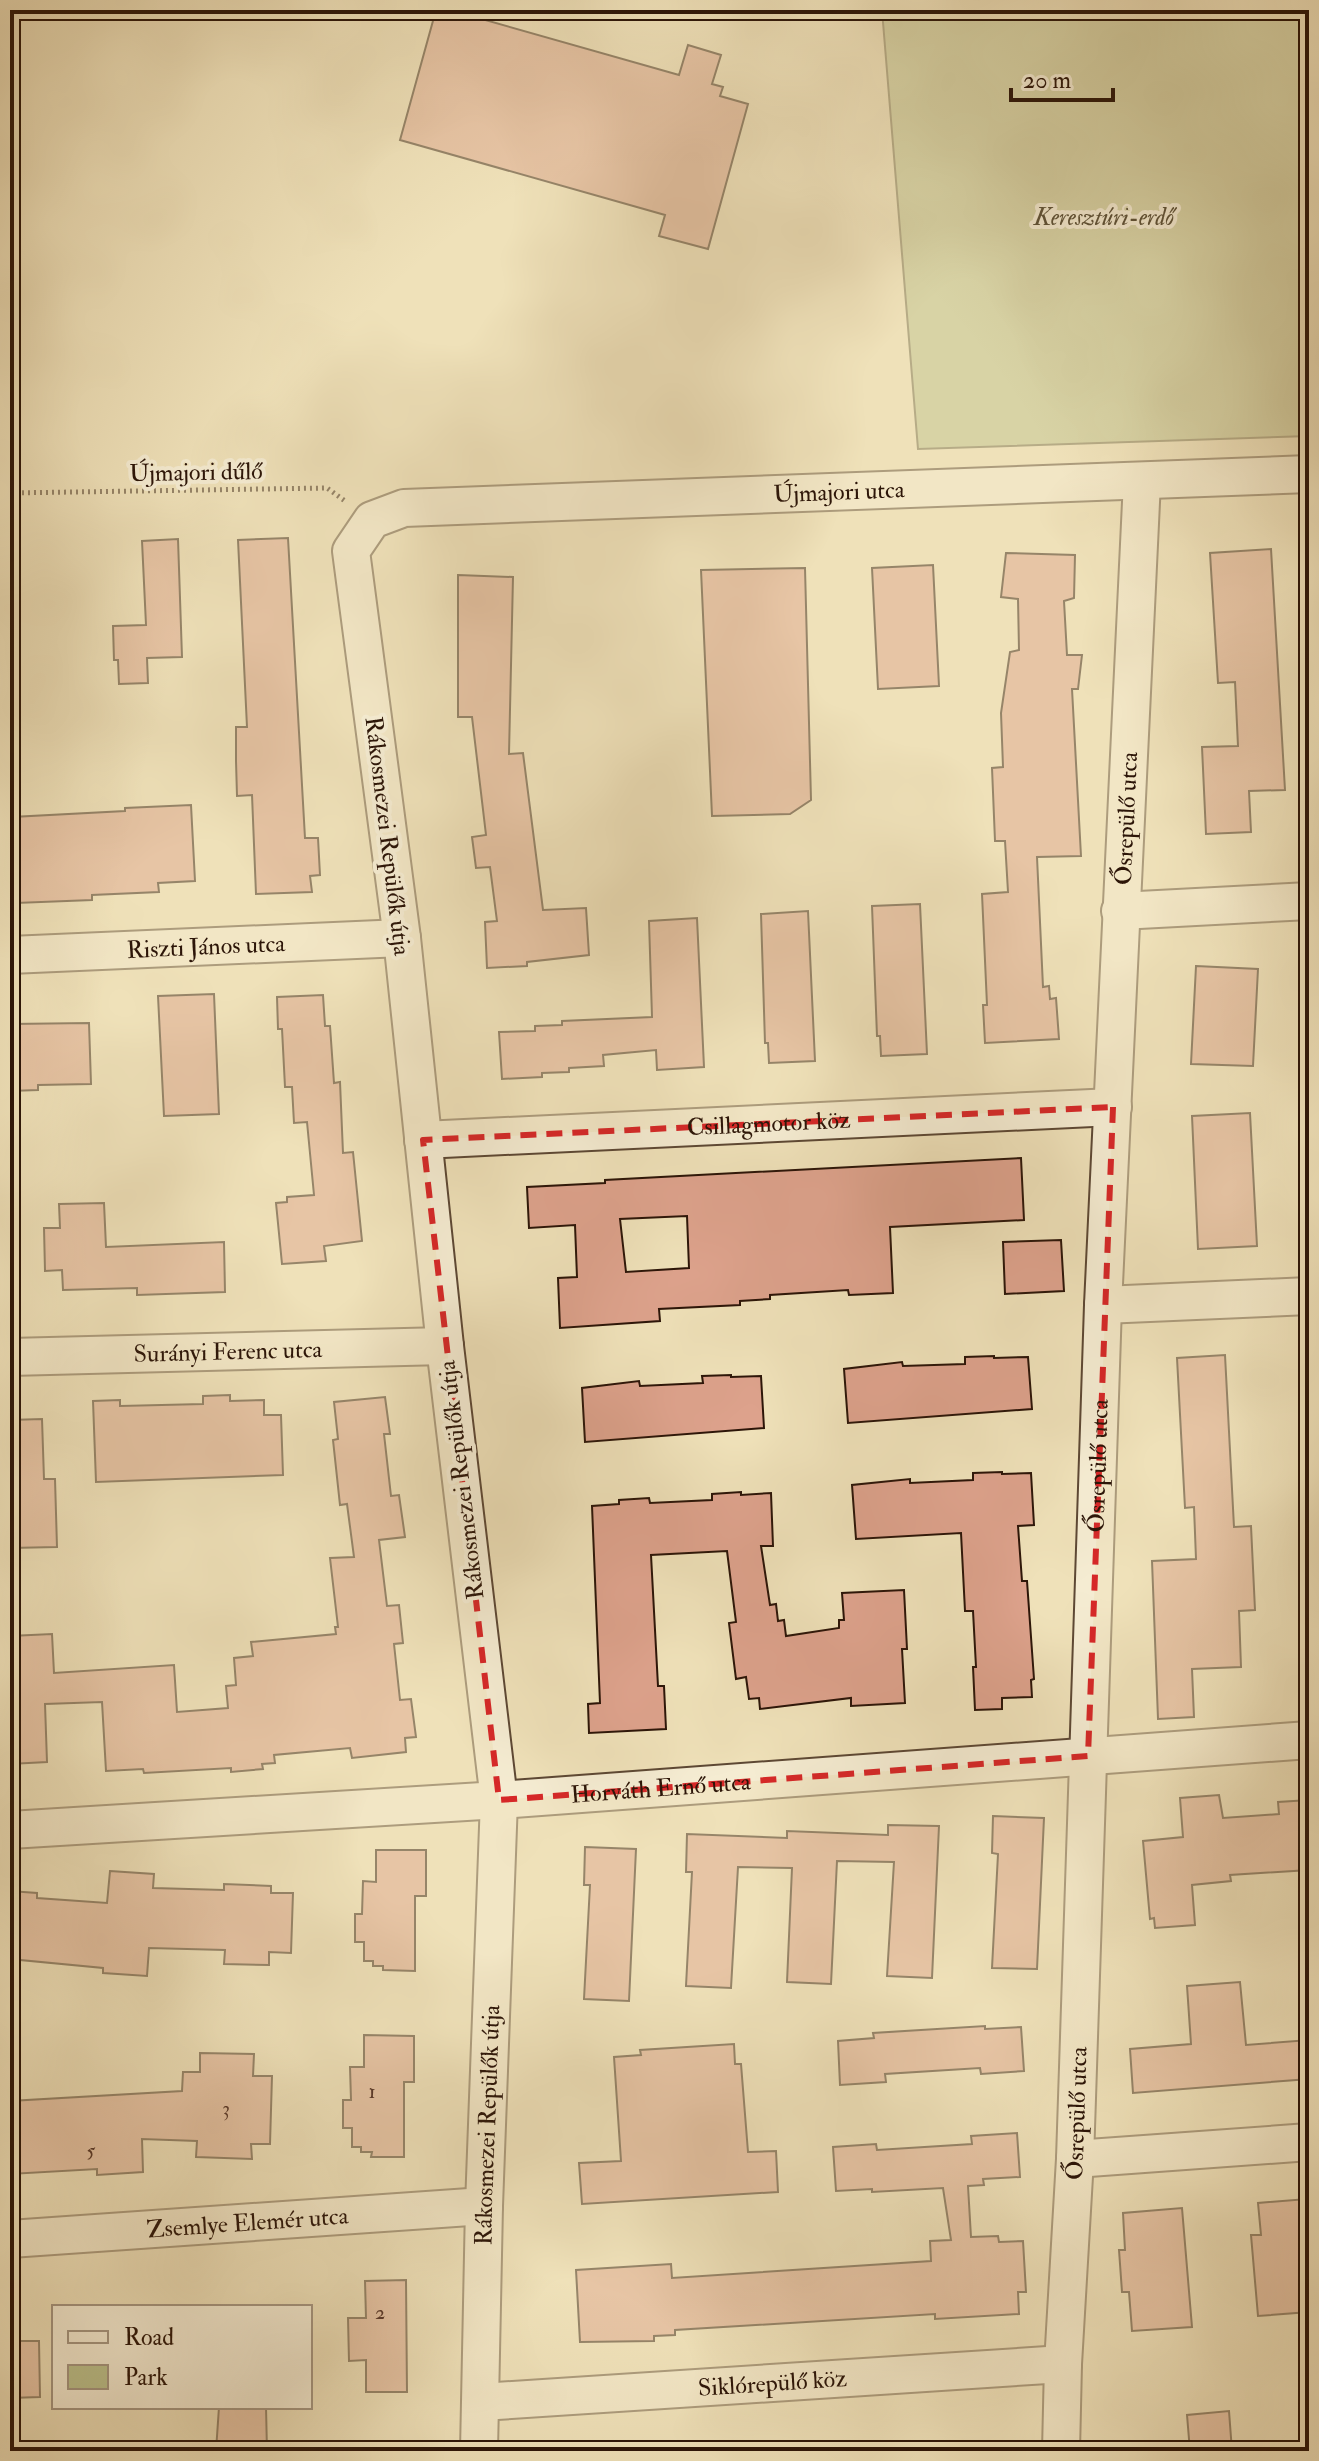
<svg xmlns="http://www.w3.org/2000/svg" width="1319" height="2461" font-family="'IM FELL Double Pica',serif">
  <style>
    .green { fill: #bcc28d; stroke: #746c4a; stroke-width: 2 }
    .building { fill: #dda28c; stroke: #2c1508; stroke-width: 2; fill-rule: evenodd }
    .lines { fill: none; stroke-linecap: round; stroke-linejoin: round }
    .minor-casing { stroke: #5d4834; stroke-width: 40 }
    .path { stroke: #2c1508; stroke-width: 5; stroke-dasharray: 2 4; stroke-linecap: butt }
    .minor { stroke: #f5ecd2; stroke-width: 36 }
    .marked { fill: none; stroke: #d62828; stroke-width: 6; stroke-dasharray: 16 10; stroke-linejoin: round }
    .labels { text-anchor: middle; stroke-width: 8; stroke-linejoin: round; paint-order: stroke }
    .number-label { font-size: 20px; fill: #583829 }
    .park-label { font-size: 24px; font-style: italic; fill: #5e5237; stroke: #f5ecd2 }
    .street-label { font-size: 24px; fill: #2c1508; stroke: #f5ecd2 }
  </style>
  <rect width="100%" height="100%" fill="#efe1b9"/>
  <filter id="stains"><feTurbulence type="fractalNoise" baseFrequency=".0025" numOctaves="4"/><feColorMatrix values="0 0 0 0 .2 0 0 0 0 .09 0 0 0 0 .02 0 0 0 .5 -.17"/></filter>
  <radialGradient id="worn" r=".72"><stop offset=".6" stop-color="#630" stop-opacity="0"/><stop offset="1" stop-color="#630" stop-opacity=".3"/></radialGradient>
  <path class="green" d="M 882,10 L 1309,10 L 1309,436 L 918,449 Z"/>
  <path class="building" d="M 436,10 L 450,10 L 679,75 L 688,45 L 721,55 L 712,84 L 723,87 L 720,96 L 748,104 L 708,249 L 659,236 L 665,215 L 400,140 Z
    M 288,538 L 305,838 L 318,838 L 320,875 L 310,876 L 312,892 L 256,894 L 252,795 L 237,796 L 236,761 L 236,727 L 247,727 L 238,540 Z
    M 178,539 L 182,657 L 147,658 L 148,683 L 119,684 L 118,660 L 114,660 L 113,626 L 146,625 L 142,541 Z
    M 1271,549 L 1285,790 L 1249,791 L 1251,832 L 1206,834 L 1202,747 L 1238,746 L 1235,682 L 1218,683 L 1210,553 Z
    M 1006,553 L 1075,555 L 1074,598 L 1064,601 L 1067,655 L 1082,655 L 1078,689 L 1072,689 L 1081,856 L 1037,857 L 1043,987 L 1049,986 L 1050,999 L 1056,998 L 1059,1039 L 985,1043 L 983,1005 L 987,1005 L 982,894 L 1008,892 L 1005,841 L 995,841 L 992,768 L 1003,767 L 1001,713 L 1010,652 L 1019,650 L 1018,599 L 1001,597 Z
    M 933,565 L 939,686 L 878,689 L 872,568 Z
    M 805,568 L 811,800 L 790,814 L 712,816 L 701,570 Z
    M 458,575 L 513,577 L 509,754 L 523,753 L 543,910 L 586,908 L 589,955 L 527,962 L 527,966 L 487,968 L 485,922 L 497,921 L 490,867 L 476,868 L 472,837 L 486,835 L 472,717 L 458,717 Z
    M 191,805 L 195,881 L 158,883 L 159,892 L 92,895 L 92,900 L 16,903 L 12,817 L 125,811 L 125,808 Z
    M 920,904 L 927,1054 L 881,1056 L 880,1036 L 877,1036 L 872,906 Z
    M 808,911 L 815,1061 L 769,1063 L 768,1043 L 765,1043 L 761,914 Z
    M 697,918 L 704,1067 L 657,1070 L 656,1050 L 603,1055 L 604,1066 L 569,1068 L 569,1072 L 542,1073 L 542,1077 L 502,1079 L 499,1032 L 535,1031 L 535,1026 L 562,1025 L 562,1021 L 652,1017 L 649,921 Z
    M 1196,966 L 1258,969 L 1253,1066 L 1191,1064 Z
    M 214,994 L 219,1114 L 164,1116 L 158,996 Z
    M 323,995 L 325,1026 L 330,1026 L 334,1083 L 340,1082 L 343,1153 L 353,1152 L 362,1241 L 324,1246 L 326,1261 L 282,1264 L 276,1203 L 287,1202 L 287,1197 L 314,1195 L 307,1122 L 294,1123 L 292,1087 L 285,1087 L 282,1029 L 278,1029 L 277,997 Z
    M 89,1023 L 91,1084 L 38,1085 L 38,1090 L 10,1091 L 10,1024 Z
    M 1250,1113 L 1257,1246 L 1198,1249 L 1192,1116 Z
    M 1021,1158 L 1024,1220 L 890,1227 L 893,1293 L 849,1295 L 848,1290 L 770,1295 L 770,1299 L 740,1301 L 740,1305 L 659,1309 L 660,1321 L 560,1328 L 558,1278 L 577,1277 L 575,1225 L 529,1228 L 527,1187 L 605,1183 L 605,1180 ZM 687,1216 L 689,1268 L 626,1272 L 620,1219 Z
    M 104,1203 L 106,1247 L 224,1242 L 225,1292 L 137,1295 L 137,1288 L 63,1290 L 62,1270 L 45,1271 L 44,1228 L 60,1228 L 59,1204 Z
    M 1061,1240 L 1064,1291 L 1005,1294 L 1003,1242 Z
    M 1225,1355 L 1234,1527 L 1251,1526 L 1255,1610 L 1239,1611 L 1241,1667 L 1192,1669 L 1194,1717 L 1158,1719 L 1152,1561 L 1196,1559 L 1194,1507 L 1185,1508 L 1177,1358 Z
    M 994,1356 L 994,1358 L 1028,1357 L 1032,1409 L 848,1423 L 844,1369 L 902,1362 L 903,1366 L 965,1364 L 965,1357 Z
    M 731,1375 L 731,1377 L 761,1376 L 764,1428 L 585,1442 L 582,1388 L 639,1381 L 640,1386 L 703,1383 L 702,1376 Z
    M 230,1395 L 230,1401 L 264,1400 L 264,1415 L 281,1415 L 283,1475 L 96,1482 L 93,1401 L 120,1400 L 120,1406 L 203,1404 L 203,1396 Z
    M 385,1397 L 390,1434 L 384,1434 L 391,1496 L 399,1495 L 405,1537 L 379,1540 L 387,1606 L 399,1605 L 403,1643 L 394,1644 L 400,1700 L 411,1699 L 416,1737 L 405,1738 L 406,1752 L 352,1758 L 350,1748 L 274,1755 L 275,1763 L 262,1764 L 263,1769 L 231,1772 L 231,1768 L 144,1773 L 143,1769 L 106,1771 L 102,1702 L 45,1704 L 47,1762 L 10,1764 L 10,1636 L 52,1634 L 54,1673 L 174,1665 L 177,1712 L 228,1708 L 226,1686 L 236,1685 L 234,1658 L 253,1656 L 251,1642 L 336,1634 L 335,1627 L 338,1627 L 330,1558 L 354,1557 L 347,1504 L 340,1505 L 333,1440 L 338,1439 L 334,1402 Z
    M 42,1419 L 44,1479 L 55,1479 L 57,1547 L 10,1548 L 10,1420 Z
    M 1002,1472 L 1002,1474 L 1031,1473 L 1034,1525 L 1018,1526 L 1022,1581 L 1027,1581 L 1034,1679 L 1031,1680 L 1032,1697 L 1002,1698 L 1002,1709 L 975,1710 L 973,1667 L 976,1667 L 973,1611 L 965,1611 L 961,1533 L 856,1539 L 852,1485 L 910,1479 L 910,1483 L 973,1480 L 973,1473 Z
    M 741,1492 L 741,1495 L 771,1493 L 773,1546 L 761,1546 L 770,1605 L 776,1604 L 778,1621 L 784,1620 L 786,1636 L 839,1628 L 839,1620 L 844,1620 L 842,1593 L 904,1590 L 907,1649 L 902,1649 L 905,1703 L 851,1706 L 851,1698 L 760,1709 L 759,1698 L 749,1699 L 746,1677 L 736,1679 L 729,1623 L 736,1622 L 727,1551 L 651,1555 L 658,1686 L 664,1686 L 666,1729 L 589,1733 L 588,1704 L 600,1703 L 592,1506 L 619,1504 L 619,1500 L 649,1498 L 650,1503 L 712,1500 L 712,1494 Z
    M 1219,1795 L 1223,1818 L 1279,1814 L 1278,1802 L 1309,1800 L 1309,1870 L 1230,1875 L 1231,1881 L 1192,1885 L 1195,1925 L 1155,1928 L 1154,1918 L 1150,1919 L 1143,1841 L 1183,1837 L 1180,1798 Z
    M 993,1816 L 1044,1818 L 1037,1969 L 992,1968 L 998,1854 L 992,1853 Z
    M 888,1825 L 939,1826 L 932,1978 L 887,1976 L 894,1862 L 837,1861 L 831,1984 L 787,1982 L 792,1868 L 738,1867 L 731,1988 L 686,1986 L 692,1872 L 686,1872 L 687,1834 L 787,1838 L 787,1831 L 888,1835 Z
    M 585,1847 L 636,1849 L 629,2001 L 584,1999 L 590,1885 L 584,1885 Z
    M 376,1850 L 426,1850 L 426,1896 L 415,1896 L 415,1971 L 383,1970 L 383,1966 L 373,1966 L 373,1961 L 364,1961 L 364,1942 L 355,1942 L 355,1914 L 362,1914 L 363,1881 L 376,1882 Z
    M 110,1871 L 154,1874 L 153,1888 L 224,1890 L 224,1884 L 271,1886 L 271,1893 L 293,1893 L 291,1953 L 269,1952 L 269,1965 L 224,1964 L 225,1950 L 149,1948 L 147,1976 L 103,1973 L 103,1968 L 10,1959 L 10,1891 L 37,1893 L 37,1898 L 107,1903 Z
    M 1240,1982 L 1246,2045 L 1309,2040 L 1309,2079 L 1133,2093 L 1130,2049 L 1191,2044 L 1187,1986 Z
    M 985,2026 L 985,2029 L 1021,2027 L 1024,2071 L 981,2074 L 980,2068 L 885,2074 L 886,2082 L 840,2085 L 838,2041 L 874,2038 L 873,2033 Z
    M 364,2035 L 414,2036 L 414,2082 L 404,2082 L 404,2157 L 371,2157 L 372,2152 L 361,2152 L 361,2147 L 352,2147 L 352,2128 L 343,2128 L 343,2100 L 351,2100 L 350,2067 L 364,2067 Z
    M 734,2044 L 735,2064 L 741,2064 L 748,2152 L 776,2151 L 778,2192 L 582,2204 L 579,2163 L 621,2161 L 614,2057 L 641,2055 L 640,2050 Z
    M 200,2053 L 254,2054 L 253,2076 L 272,2076 L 270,2144 L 251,2144 L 252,2159 L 196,2157 L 197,2141 L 142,2139 L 143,2172 L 97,2175 L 97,2169 L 10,2174 L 10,2101 L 182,2091 L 183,2072 L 200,2072 Z
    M 1017,2133 L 1020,2177 L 983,2179 L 984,2185 L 968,2186 L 971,2237 L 998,2236 L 999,2242 L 1023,2241 L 1026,2292 L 1018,2292 L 1019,2314 L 935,2319 L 935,2314 L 675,2330 L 675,2335 L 654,2336 L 654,2341 L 580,2342 L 576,2270 L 671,2264 L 672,2278 L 931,2261 L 930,2241 L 951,2240 L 943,2188 L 872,2192 L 872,2189 L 836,2191 L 833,2147 L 876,2144 L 877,2150 L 972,2144 L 971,2136 Z
    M 1307,2199 L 1309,2207 L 1309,2312 L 1258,2316 L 1251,2235 L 1261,2235 L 1258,2203 Z
    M 1182,2208 L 1192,2327 L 1132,2331 L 1129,2292 L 1122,2292 L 1119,2250 L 1125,2250 L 1123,2213 Z
    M 406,2280 L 407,2392 L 366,2392 L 366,2360 L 349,2361 L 348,2318 L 366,2318 L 365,2281 Z
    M 10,2341 L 39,2341 L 40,2397 L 10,2398 Z
    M 219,2407 L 266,2407 L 267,2451 L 216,2451 Z
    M 1229,2411 L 1232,2451 L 1190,2451 L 1187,2415 Z"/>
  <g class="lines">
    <g class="minor-casing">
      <g id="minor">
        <path d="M 1120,911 L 1309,901"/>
        <path id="s1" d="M 10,955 L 402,938"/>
        <path id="s2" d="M 423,1140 L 1113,1107"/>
        <path d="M 1103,1305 L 1309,1296"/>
        <path id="s3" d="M 10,1357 L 445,1346"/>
        <path id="s4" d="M 10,1830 L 499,1800 L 1309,1740"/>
        <path d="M 1075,2159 L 1309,2142"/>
        <path id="s5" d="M 10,2239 L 484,2206"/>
        <path id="s6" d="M 481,2402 L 1063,2364"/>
        <path id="s7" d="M 479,2451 L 484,2206 L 499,1800 L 445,1346 L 402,938 L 351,551 L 372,520 L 404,508 L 1309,474"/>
        <path id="s8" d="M 1061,2451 L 1063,2364 L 1075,2159 L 1103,1305 L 1142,481"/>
      </g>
    </g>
    <path class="path" d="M 10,493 L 327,488 L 345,501"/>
    <use href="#minor" class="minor"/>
  </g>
  <path d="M0 0H1319V2461H0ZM 1113,1107 L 1088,1756 L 499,1800 L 423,1140 Z" fill="#efe1b9" fill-opacity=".55" fill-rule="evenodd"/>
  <path class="marked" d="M 1113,1107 L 1088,1756 L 499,1800 L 423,1140 Z"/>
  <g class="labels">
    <g class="number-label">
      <text x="372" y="2098">1</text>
      <text x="226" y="2115">3</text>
      <text x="91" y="2157">5</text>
      <text x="380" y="2319">2</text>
    </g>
    <g class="park-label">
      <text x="1104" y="225">Keresztúri-erdő</text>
    </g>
    <g class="street-label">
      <text transform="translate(196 472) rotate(-1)" y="8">Újmajori dűlő</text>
      <text dy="8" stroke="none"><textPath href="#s7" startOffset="2416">Újmajori utca</textPath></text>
      <text dy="8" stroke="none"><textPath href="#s8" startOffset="1634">Ősrepülő utca</textPath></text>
      <text transform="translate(388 836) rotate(83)" y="8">Rákosmezei Repülők útja</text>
      <text dy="8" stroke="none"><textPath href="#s1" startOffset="196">Riszti János utca</textPath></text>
      <text dy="8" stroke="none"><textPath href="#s2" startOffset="346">Csillagmotor köz</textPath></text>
      <text dy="8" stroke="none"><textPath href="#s3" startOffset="218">Surányi Ferenc utca</textPath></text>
      <text dy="8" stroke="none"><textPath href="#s8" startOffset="986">Ősrepülő utca</textPath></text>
      <text transform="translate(461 1480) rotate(-97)" y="8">Rákosmezei Repülők útja</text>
      <text dy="8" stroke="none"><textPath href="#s4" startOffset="652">Horváth Ernő utca</textPath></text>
      <text dy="8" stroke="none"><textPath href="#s8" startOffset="338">Ősrepülő utca</textPath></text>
      <text dy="8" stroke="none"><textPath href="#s7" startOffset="326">Rákosmezei Repülők útja</textPath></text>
      <text dy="8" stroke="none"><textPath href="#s5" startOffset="238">Zsemlye Elemér utca</textPath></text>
      <text dy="8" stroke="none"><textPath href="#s6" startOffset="292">Siklórepülő köz</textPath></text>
    </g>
  </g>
  <rect width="1319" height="2461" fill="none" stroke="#efe1b9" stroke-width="40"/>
  <rect x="12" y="12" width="1295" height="2437" fill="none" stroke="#2c1508" stroke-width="4"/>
  <rect x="20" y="20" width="1279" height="2421" fill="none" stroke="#2c1508" stroke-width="2"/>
  <rect x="52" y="2305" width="260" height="104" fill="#f5ecd2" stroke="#a59681" stroke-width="2"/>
  <rect x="68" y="2331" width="40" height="12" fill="#f5ecd2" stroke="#a59681" stroke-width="2"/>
  <text x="124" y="2345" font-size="24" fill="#2c1508">Road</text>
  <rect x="68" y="2365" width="40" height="24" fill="#bcc28d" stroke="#a59681" stroke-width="2"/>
  <text x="124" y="2385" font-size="24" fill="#2c1508">Park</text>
  <path d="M1011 88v12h102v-12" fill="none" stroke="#2c1508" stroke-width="4"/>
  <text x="1023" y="88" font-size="24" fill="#2c1508" stroke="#f5ecd2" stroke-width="6" paint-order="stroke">20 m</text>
  <rect width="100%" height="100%" filter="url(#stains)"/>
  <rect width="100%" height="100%" fill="url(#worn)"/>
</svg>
